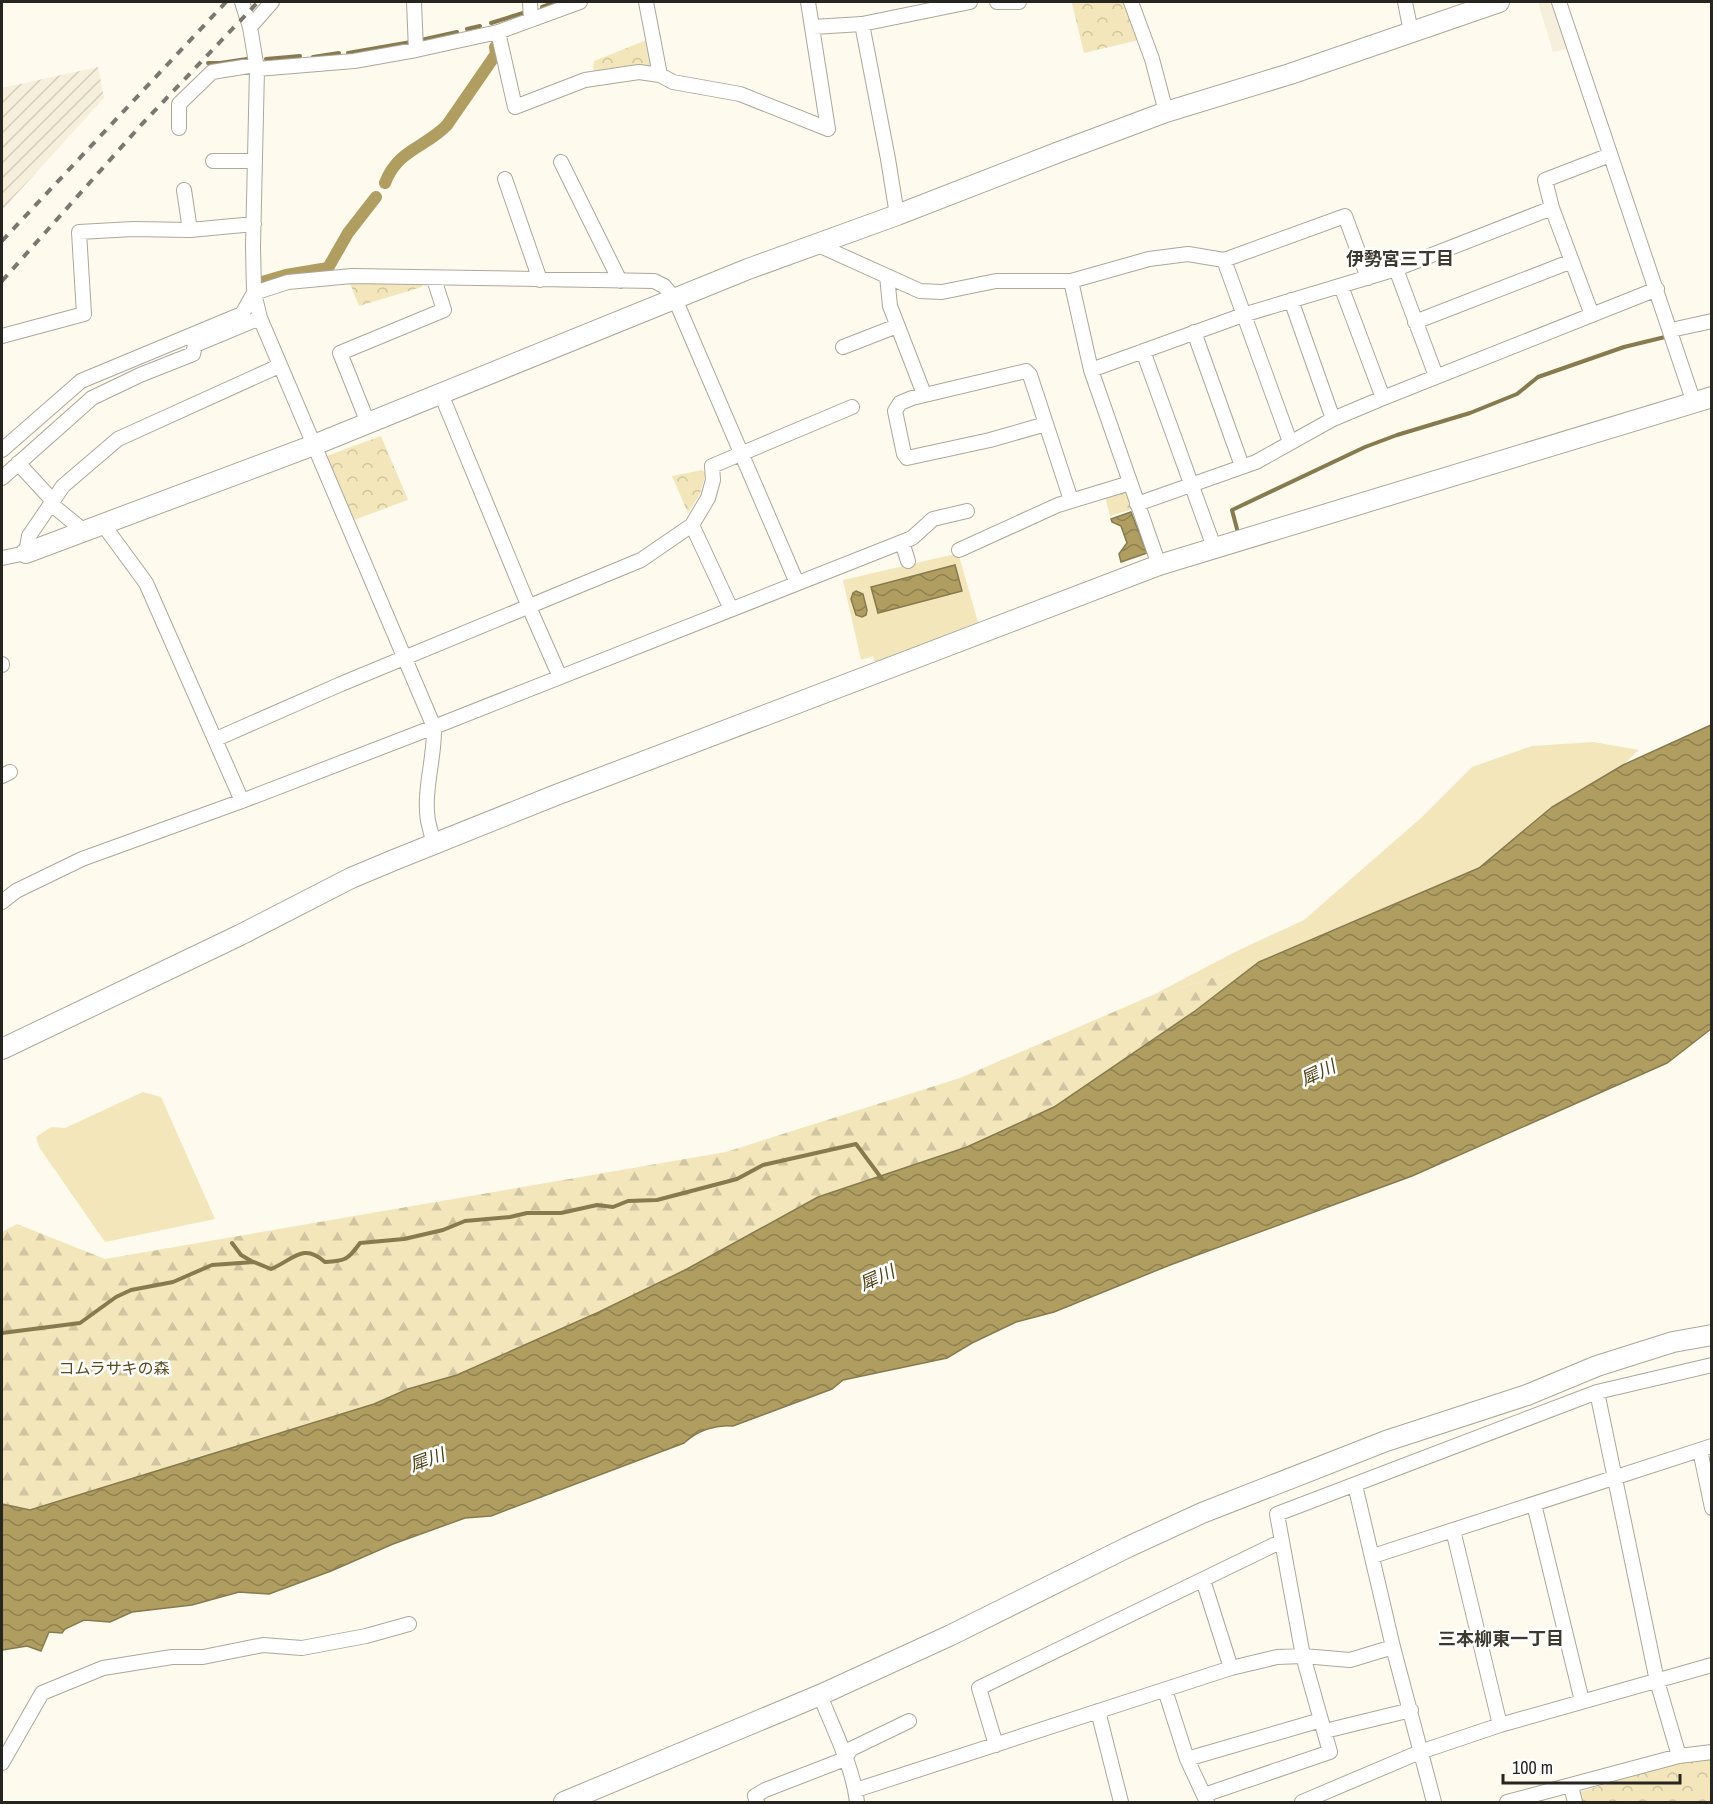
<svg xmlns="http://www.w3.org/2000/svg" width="1713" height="1804" font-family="'Archivo Narrow','Noto Sans JP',sans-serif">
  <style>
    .built { fill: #f5efdb }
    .industrial { fill: url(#industrial-furrows) }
    .green { fill: #f3e6bb }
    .forest { fill: url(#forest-firs) }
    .park { fill: url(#park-crowns) }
    .water { fill: url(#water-waves); stroke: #877a4e; stroke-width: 1.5 }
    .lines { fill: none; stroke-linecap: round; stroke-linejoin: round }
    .stream { stroke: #877a4e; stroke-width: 4 }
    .canal { stroke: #b09e61; stroke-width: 12 }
    .street-casing { stroke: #aba89c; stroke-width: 16 }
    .secondary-casing { stroke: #aba89c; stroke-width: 22 }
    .street { stroke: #fff; stroke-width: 14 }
    .secondary { stroke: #fff; stroke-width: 20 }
    .rail { stroke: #7a7870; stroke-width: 4; stroke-dasharray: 8 8; stroke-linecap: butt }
    .labels { text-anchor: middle; stroke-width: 5; stroke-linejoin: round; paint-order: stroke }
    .park-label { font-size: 16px; fill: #5a4c1d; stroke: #fff }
    .neighbourhood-label { font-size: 18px; font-weight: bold; fill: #3c392e; stroke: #fff }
    .water-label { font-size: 18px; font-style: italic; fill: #4f4111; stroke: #fff }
  </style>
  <defs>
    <pattern id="industrial-furrows" width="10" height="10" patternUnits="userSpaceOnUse" patternTransform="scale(1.5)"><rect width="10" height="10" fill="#f5efdb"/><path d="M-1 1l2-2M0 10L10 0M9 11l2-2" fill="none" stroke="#d2cdbc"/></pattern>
    <pattern id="forest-firs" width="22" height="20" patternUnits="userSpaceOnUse" patternTransform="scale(1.5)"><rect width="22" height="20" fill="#f3e6bb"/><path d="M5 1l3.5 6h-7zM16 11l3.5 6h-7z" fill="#d0c5a0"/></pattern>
    <pattern id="park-crowns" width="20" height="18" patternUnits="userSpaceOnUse" patternTransform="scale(1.5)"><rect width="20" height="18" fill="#f3e6bb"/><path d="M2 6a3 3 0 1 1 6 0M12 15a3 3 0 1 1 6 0" fill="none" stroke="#d0c5a0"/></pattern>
    <pattern id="water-waves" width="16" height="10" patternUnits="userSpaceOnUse" patternTransform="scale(1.5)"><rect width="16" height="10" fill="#b09e61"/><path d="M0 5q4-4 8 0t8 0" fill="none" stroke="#8f8150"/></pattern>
  </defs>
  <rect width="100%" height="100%" fill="#fefaed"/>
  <path class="built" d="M 1538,2 L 1552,2 L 1567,49 L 1553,52 Z"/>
  <path class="industrial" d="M 98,67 L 104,98 L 2,210 L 2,88 Z"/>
  <path class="green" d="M 955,554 L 959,556 L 978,622 L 977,629 L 876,666 L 873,656 L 861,660 L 843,580 Z
    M 1593,742 L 1639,750 L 1623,765 L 1552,807 L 1479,868 L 1259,962 L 1203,981 L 1153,995 L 1237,951 L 1304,920 L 1421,818 L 1472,767 L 1532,746 Z
    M 143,1092 L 161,1097 L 215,1219 L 105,1242 L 39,1147 L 36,1137 L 51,1127 L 65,1128 Z"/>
  <path class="forest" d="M 1259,962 L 1195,1011 L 1054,1107 L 967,1147 L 818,1197 L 687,1269 L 599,1312 L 457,1375 L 408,1389 L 374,1404 L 29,1510 L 2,1504 L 2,1232 L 17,1224 L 105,1259 L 726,1152 L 960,1078 L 1153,995 L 1203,981 Z"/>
  <path class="park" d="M 1078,2 L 1125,2 L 1139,40 L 1084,53 L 1072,3 Z
    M 649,39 L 655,65 L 650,68 L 593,72 L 594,61 Z
    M 349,281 L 422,282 L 422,287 L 359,306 Z
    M 381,436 L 408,500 L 351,521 L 324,457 Z
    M 702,470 L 706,473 L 700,494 L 688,513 L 672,476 Z
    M 1122,490 L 1127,492 L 1133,509 L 1110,516 L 1105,496 Z
    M 1711,1759 L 1711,1802 L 1582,1802 L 1579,1792 L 1682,1762 Z"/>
  <path class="water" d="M 1131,512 L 1147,553 L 1121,562 L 1119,554 L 1127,543 L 1121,526 L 1112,522 L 1111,519 Z
    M 955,565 L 962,591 L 878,613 L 871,587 Z
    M 856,591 L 863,594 L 867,610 L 866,615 L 862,617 L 856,615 L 851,599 L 853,593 Z
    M 1711,725 L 1711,1029 L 1667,1063 L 1412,1176 L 1170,1265 L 1054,1312 L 1016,1322 L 972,1343 L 947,1358 L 843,1380 L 832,1389 L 733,1426 C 715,1424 697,1431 684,1443 L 491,1516 L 465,1518 L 393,1544 L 331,1571 L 269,1594 L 239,1592 L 192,1605 L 132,1612 L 110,1622 L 84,1620 L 65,1629 L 62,1633 L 49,1632 L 41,1651 L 27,1646 L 2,1650 L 2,1504 L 30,1510 L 374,1404 L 408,1389 L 457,1375 L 599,1312 L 687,1269 L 818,1197 L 967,1147 L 1054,1107 L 1195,1011 L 1259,962 L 1479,868 L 1552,807 L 1623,765 Z"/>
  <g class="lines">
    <path class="stream" d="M 542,7 L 556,2
      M 491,23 L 523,13
      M 467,29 L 480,26
      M 421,40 L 457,32
      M 348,53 L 411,42
      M 313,57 L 339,53
      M 266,59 L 300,56
      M 208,63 L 220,63 L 247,59
      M 1237,529 L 1232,510 L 1365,447 L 1397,435 L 1470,413 L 1517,394 L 1538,377 L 1624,347 L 1665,337
      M 232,1243 L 241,1255 L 253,1262
      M 2,1333 L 80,1323 L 116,1297 L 131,1290 L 173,1282 L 212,1265 L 254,1262 L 271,1269 C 293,1260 303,1242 325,1262 C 345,1261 348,1260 360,1243 L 404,1239 L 443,1230 L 465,1221 L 510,1217 L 527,1213 L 561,1213 L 597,1205 L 613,1207 L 628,1201 L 657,1200 L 737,1179 L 763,1165 L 856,1144 L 882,1179"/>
    <path class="canal" d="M 385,183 C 398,149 425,148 447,125 L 496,54 L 495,47
      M 262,282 L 286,275 L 328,268 L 348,233 L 376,197"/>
    <g class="street-casing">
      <path id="street" d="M 242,2 L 250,27 L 257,69 L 253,246 L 254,293 L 260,318 L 434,727 C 435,758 423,790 428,821 C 430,829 432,837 434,844
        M 414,2 L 416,50
        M 530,2 L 531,20
        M 646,2 L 660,75
        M 997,2 L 1019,2
        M 1131,2 L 1152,59 L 1166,112
        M 1405,2 L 1411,32
        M 1559,2 L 1694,403
        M 862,24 L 888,159 L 897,215
        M 250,27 L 272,2
        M 813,27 L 862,24 L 970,2
        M 498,32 L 515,107 L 585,80 L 639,72 L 660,75 L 673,82 L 740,94 L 828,129 L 808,2
        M 257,69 L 354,61 L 416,50 L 498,32 L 580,2
        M 179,128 L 179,104 L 212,72 L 256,65
        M 213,161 L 255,161
        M 561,162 L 620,281
        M 505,179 L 540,280
        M 184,190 L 190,230
        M 816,244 L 920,291 L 942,292 L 996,281 L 1071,281 L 1149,259 L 1188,254 L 1224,260 L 1345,216 L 1368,278
        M 1224,260 L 1290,442
        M 1396,269 L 1436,376
        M 887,276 L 890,306 L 924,394
        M 1071,281 L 1091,370 L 1159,565
        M 1341,286 L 1383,398
        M 1291,300 L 1333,419
        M 1592,315 L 1552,208 L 1545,180 L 1610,155
        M 1415,322 L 1572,261
        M 1671,330 L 1712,321
        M 1194,332 L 1242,466
        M 2,336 L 84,314 L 79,232 L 133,229 L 190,230 L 254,224
        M 843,347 L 897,326
        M 1143,351 L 1214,547
        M 1091,370 L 1243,315 L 1396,269 L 1552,208
        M 441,394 L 529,607 L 560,677
        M 368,423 L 340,353 L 444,310 L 434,279
        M 1046,424 L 990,440 L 907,458 L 904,454 L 895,411 L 900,403 L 912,398 L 1026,371 L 1030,375 L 1069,494 L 1072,500
        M 2,450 L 81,381 L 242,314 L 254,293 L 288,282 L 352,276 L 654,281 L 664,286 L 675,299 L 797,583
        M 18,463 L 53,501
        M 2,478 L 92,398 L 140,375 L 193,354 L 195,345 L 260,318
        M 51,504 L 84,531
        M 1137,504 L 1256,462 L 1333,419 L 1383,398 L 1657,289
        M 102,523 L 146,583 L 242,801
        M 692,525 L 731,609
        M 902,542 L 908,561
        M 959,550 L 1058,505 L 1130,483
        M 2,558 L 26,553 L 29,536 L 63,486 L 118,439 L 279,366
        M 2,664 L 2,665
        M 216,739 L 341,684 L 641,560 L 692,525 L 708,498 L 713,480 L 712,466 L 852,407
        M 2,776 L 10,772
        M 2,902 L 16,891 L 82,859 L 242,801 L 434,727 L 902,542 L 912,538 L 933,519 L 967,511
        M 1597,1392 L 1657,1681 L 1679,1756
        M 1700,1450 L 1712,1508
        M 1355,1485 L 1393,1647 L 1434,1802
        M 1534,1504 L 1582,1701
        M 1453,1530 L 1500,1725
        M 1373,1556 L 1712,1446
        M 1203,1580 L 1231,1668
        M 1165,1690 L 1187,1759 L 1207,1802
        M 820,1695 C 833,1729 853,1766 857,1802
        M 1098,1711 L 1121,1802
        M 1325,1731 L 1411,1710
        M 996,1745 L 979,1688 L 1282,1541
        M 1187,1759 L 1321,1720
        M 2,1763 L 42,1693 L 103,1668 L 172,1657 L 203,1657 L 263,1645 L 302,1648 L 366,1636 L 409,1624
        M 1571,1786 L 1575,1802
        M 856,1790 L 1231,1668 L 1277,1657 L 1303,1656 L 1350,1660 L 1393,1647
        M 1204,1795 L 1330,1752 L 1303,1656 L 1277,1514 L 1597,1392 L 1712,1365
        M 757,1802 L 755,1796 L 765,1790 L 845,1759 L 851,1749 L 909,1721
        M 1302,1802 L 1420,1752 L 1500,1725 L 1712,1665
        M 1507,1802 L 1679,1756 L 1712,1752"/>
    </g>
    <g class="secondary-casing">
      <path id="secondary" d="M 26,553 L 314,445 L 748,269 L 897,215 L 1059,152 L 1166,112 L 1290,74 L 1499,2
        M 2,1049 L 240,935 L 351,878 L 394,860 L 556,795 L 1159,565 L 1712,397
        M 564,1802 L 820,1695 L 951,1635 L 1128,1547 L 1202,1513 L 1386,1441 L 1527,1395 L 1597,1366 L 1673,1342 L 1712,1335"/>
    </g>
    <use href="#street" class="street"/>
    <use href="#secondary" class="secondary"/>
    <path class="rail" d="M 2,241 L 226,2
      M 2,281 L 142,124 L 258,2"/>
  </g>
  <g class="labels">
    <g class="park-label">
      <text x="114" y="1374">コムラサキの森</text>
    </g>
    <g class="neighbourhood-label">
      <text x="1400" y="265">伊勢宮三丁目</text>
      <text x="1501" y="1645">三本柳東一丁目</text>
    </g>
    <g class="water-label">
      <text transform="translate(1318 1073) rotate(-25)" y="6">犀川</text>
      <text transform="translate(877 1278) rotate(-24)" y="6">犀川</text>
      <text transform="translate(427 1460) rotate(-20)" y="6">犀川</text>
    </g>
  </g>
  <rect width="1713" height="1804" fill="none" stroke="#262520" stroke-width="6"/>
  <path d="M1503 1774v9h177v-9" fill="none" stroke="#262520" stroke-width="3"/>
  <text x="1512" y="1774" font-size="18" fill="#262520" stroke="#ffffff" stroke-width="4.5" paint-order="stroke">100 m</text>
</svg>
